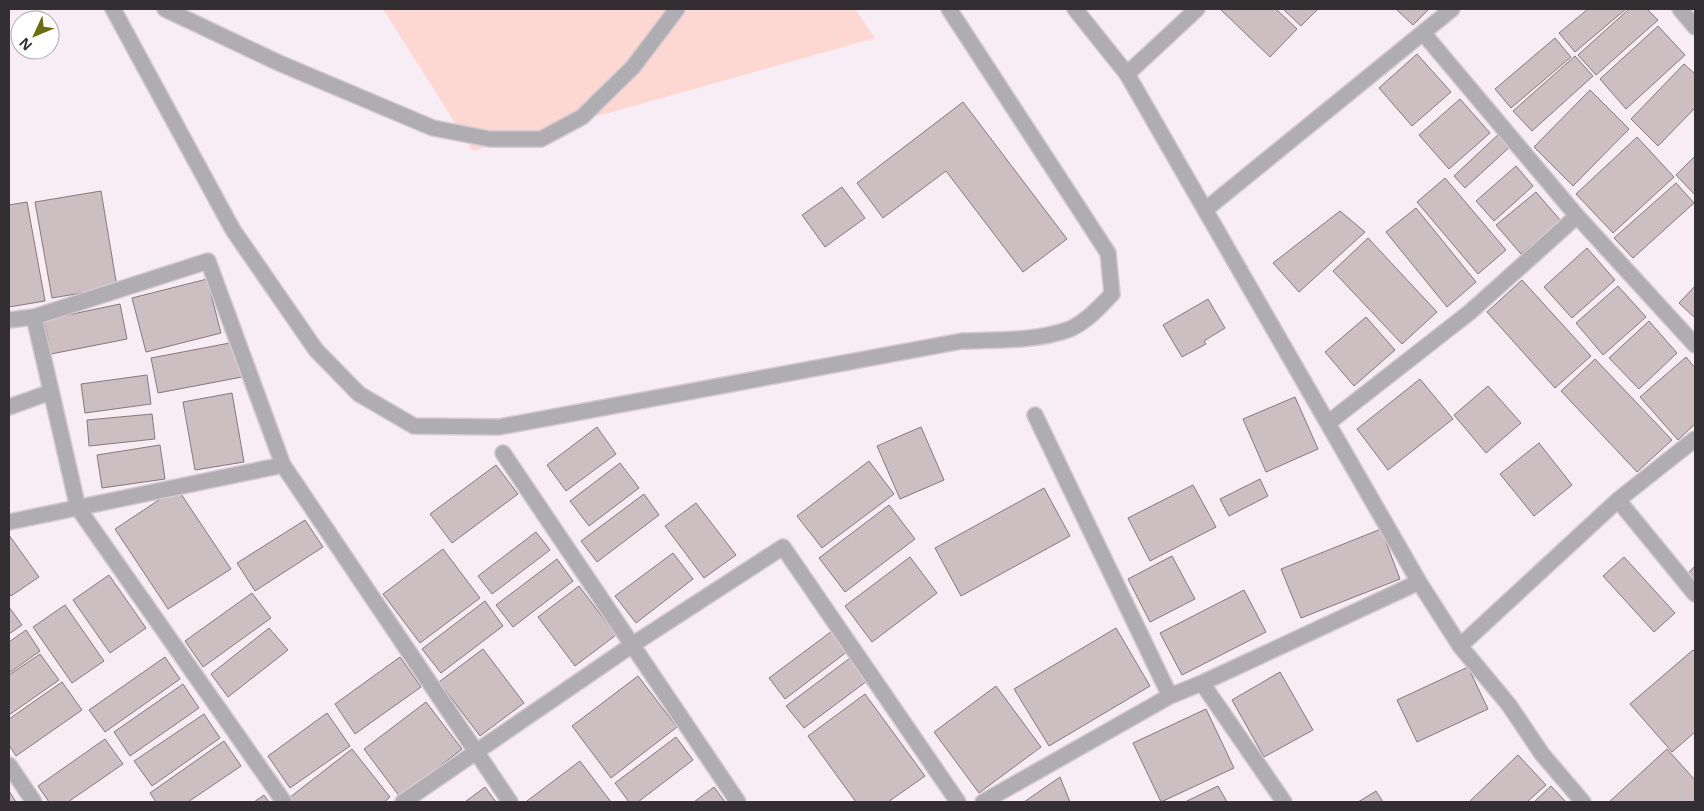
<svg xmlns="http://www.w3.org/2000/svg" width="1704" height="811" font-family="'Open Sans',sans-serif">
  <style>
    .green { fill: #fdd8d3 }
    .building { fill: #cdbec1; stroke: #86787c }
    .lines { fill: none; stroke-linecap: round; stroke-linejoin: round }
    .lane-casing { stroke: #d5cad2; stroke-width: 18 }
    .street-casing { stroke: #d5cad2; stroke-width: 18 }
    .lane { stroke: #afacb2; stroke-width: 15 }
    .street { stroke: #afacb2; stroke-width: 15 }
  </style>
  <rect width="100%" height="100%" fill="#f8ecf5"/>
  <path class="green" d="M 383,9 L 855,9 L 875,38 L 473,151 Z"/>
  <path class="building" d="M 1220,9 L 1276,9 L 1297,29 L 1270,57 Z
    M 1283,9 L 1318,9 L 1301,26 Z
    M 1396,9 L 1429,9 L 1413,25 Z
    M 1588,9 L 1626,9 L 1575,52 L 1559,33 Z
    M 1629,9 L 1647,9 L 1658,20 L 1596,75 L 1578,55 Z
    M 1658,26 L 1685,55 L 1626,109 L 1600,79 Z
    M 1555,38 L 1571,57 L 1511,108 L 1495,89 Z
    M 1417,54 L 1451,92 L 1412,126 L 1379,88 Z
    M 1575,56 L 1593,76 L 1532,131 L 1513,111 Z
    M 1684,64 L 1695,74 L 1695,108 L 1658,146 L 1631,119 Z
    M 1590,90 L 1629,129 L 1573,186 L 1534,147 Z
    M 1460,99 L 1490,133 L 1449,169 L 1419,135 Z
    M 963,102 L 1067,239 L 1023,272 L 946,171 L 883,218 L 857,183 Z
    M 1501,132 L 1513,144 L 1465,188 L 1454,176 Z
    M 1637,137 L 1674,177 L 1613,233 L 1576,194 Z
    M 1695,156 L 1695,195 L 1676,175 Z
    M 1516,166 L 1533,186 L 1494,221 L 1476,201 Z
    M 1445,178 L 1506,250 L 1478,274 L 1417,202 Z
    M 1676,183 L 1694,203 L 1633,258 L 1614,238 Z
    M 842,187 L 865,218 L 825,247 L 802,215 Z
    M 101,191 L 117,287 L 52,298 L 35,202 Z
    M 1536,192 L 1561,221 L 1521,254 L 1496,225 Z
    M 27,202 L 45,301 L 9,307 L 9,205 Z
    M 1416,208 L 1476,282 L 1447,307 L 1386,232 Z
    M 1340,211 L 1365,232 L 1299,292 L 1273,263 Z
    M 1368,238 L 1437,312 L 1402,344 L 1333,271 Z
    M 1587,248 L 1615,280 L 1572,318 L 1544,287 Z
    M 207,279 L 221,333 L 146,352 L 132,298 Z
    M 1522,280 L 1591,356 L 1555,388 L 1487,312 Z
    M 1618,286 L 1646,317 L 1603,355 L 1576,323 Z
    M 1695,286 L 1695,318 L 1679,303 Z
    M 1208,299 L 1225,328 L 1204,341 L 1206,344 L 1182,357 L 1163,325 Z
    M 120,304 L 127,339 L 51,354 L 44,320 Z
    M 1366,317 L 1395,350 L 1354,386 L 1325,352 Z
    M 1649,321 L 1677,353 L 1639,389 L 1609,358 Z
    M 235,342 L 242,377 L 158,393 L 151,358 Z
    M 1686,357 L 1695,368 L 1695,424 L 1678,440 L 1640,397 Z
    M 1595,359 L 1672,440 L 1637,472 L 1561,391 Z
    M 147,375 L 151,404 L 85,413 L 81,384 Z
    M 1420,379 L 1453,419 L 1388,470 L 1357,429 Z
    M 1488,386 L 1521,423 L 1486,453 L 1454,415 Z
    M 232,393 L 244,462 L 195,470 L 183,402 Z
    M 1295,397 L 1318,449 L 1266,472 L 1243,419 Z
    M 152,414 L 155,439 L 89,446 L 87,420 Z
    M 597,427 L 616,454 L 566,491 L 547,465 Z
    M 921,427 L 944,480 L 900,499 L 877,446 Z
    M 1539,443 L 1572,485 L 1534,516 L 1500,474 Z
    M 160,445 L 165,479 L 102,488 L 97,455 Z
    M 869,461 L 894,494 L 822,548 L 797,516 Z
    M 620,463 L 639,488 L 589,526 L 570,501 Z
    M 496,465 L 518,494 L 452,543 L 430,514 Z
    M 1260,479 L 1268,496 L 1229,516 L 1220,499 Z
    M 1193,485 L 1216,527 L 1150,561 L 1128,518 Z
    M 177,488 L 231,569 L 168,609 L 115,529 Z
    M 1044,488 L 1070,536 L 961,596 L 935,548 Z
    M 644,494 L 659,515 L 597,562 L 581,541 Z
    M 696,503 L 736,555 L 704,578 L 665,526 Z
    M 889,505 L 915,539 L 845,592 L 819,558 Z
    M 305,520 L 323,547 L 255,591 L 237,563 Z
    M 1381,529 L 1400,579 L 1301,618 L 1281,569 Z
    M 536,532 L 550,550 L 492,594 L 478,576 Z
    M 9,535 L 39,577 L 11,596 L 9,593 Z
    M 443,549 L 480,598 L 420,643 L 383,594 Z
    M 673,553 L 693,579 L 636,623 L 615,596 Z
    M 1172,556 L 1195,599 L 1150,622 L 1128,579 Z
    M 910,557 L 937,593 L 872,642 L 845,606 Z
    M 1624,557 L 1675,613 L 1654,632 L 1603,576 Z
    M 557,559 L 573,581 L 513,627 L 496,605 Z
    M 1695,566 L 1695,582 L 1687,574 Z
    M 109,575 L 146,628 L 110,653 L 73,600 Z
    M 579,586 L 616,635 L 575,666 L 538,617 Z
    M 1244,590 L 1266,632 L 1182,675 L 1160,633 Z
    M 252,593 L 271,618 L 203,667 L 185,641 Z
    M 485,601 L 503,626 L 441,673 L 422,649 Z
    M 65,605 L 104,661 L 72,683 L 33,627 Z
    M 9,607 L 22,625 L 9,634 Z
    M 269,628 L 288,650 L 228,697 L 211,674 Z
    M 1116,628 L 1150,686 L 1049,746 L 1014,689 Z
    M 26,630 L 40,651 L 9,673 L 9,642 Z
    M 832,631 L 848,651 L 785,699 L 769,678 Z
    M 483,649 L 524,703 L 480,736 L 439,682 Z
    M 1693,650 L 1695,652 L 1695,732 L 1672,752 L 1630,704 Z
    M 40,654 L 59,680 L 9,715 L 9,675 Z
    M 165,657 L 180,679 L 105,732 L 89,710 Z
    M 400,657 L 421,687 L 355,734 L 335,704 Z
    M 850,658 L 867,681 L 804,728 L 786,706 Z
    M 1468,667 L 1488,709 L 1417,742 L 1397,700 Z
    M 1280,672 L 1313,730 L 1264,757 L 1232,700 Z
    M 638,676 L 677,727 L 611,778 L 572,726 Z
    M 62,682 L 82,710 L 16,756 L 9,745 L 9,719 Z
    M 183,684 L 199,708 L 130,756 L 114,732 Z
    M 996,686 L 1041,747 L 979,793 L 934,732 Z
    M 865,694 L 925,776 L 888,802 L 856,802 L 808,736 Z
    M 426,702 L 462,749 L 400,797 L 364,749 Z
    M 1206,709 L 1234,768 L 1161,802 L 1133,743 Z
    M 327,713 L 350,746 L 290,788 L 268,756 Z
    M 204,714 L 220,738 L 152,786 L 134,761 Z
    M 676,737 L 693,760 L 638,802 L 629,802 L 615,783 Z
    M 105,739 L 123,764 L 68,802 L 49,802 L 38,786 Z
    M 224,741 L 241,766 L 188,802 L 156,802 L 150,793 Z
    M 352,749 L 390,797 L 384,802 L 292,802 L 289,798 Z
    M 1667,749 L 1695,780 L 1695,802 L 1609,802 Z
    M 1518,755 L 1546,785 L 1527,802 L 1471,802 L 1470,801 Z
    M 580,761 L 611,802 L 528,802 L 527,801 Z
    M 1060,777 L 1070,802 L 1024,802 Z
    M 1218,786 L 1227,802 L 1185,802 Z
    M 1551,786 L 1566,802 L 1534,802 Z
    M 485,787 L 496,802 L 465,802 Z
    M 714,787 L 725,802 L 694,802 Z
    M 9,791 L 16,802 L 9,802 Z
    M 1376,791 L 1383,802 L 1358,802 Z
    M 264,795 L 269,802 L 254,802 Z"/>
  <g class="lines">
    <g class="lane-casing">
      <path id="lane" d="M 165,9 L 279,63 L 433,128 L 490,139 L 541,139 L 582,117 L 633,67 L 677,9"/>
    </g>
    <g class="street-casing">
      <path id="street" d="M 113,9 L 233,230 L 316,350 L 359,394 L 414,426 L 499,427 L 962,341 C 996,340 1039,341 1070,329 C 1086,322 1101,306 1112,294 L 1108,253 L 949,9
        M 1075,9 L 1127,74 L 1419,582 L 1460,646 L 1509,705 L 1542,754 L 1583,802
        M 1680,9 L 1695,27
        M 1424,34 L 1577,216 L 1695,345
        M 1127,74 L 1197,9
        M 1205,210 L 1452,9
        M 34,317 L 78,508 L 284,802
        M 9,320 L 34,317 L 208,261 L 283,465 L 510,802
        M 9,407 L 51,392
        M 1035,415 L 1170,696
        M 1328,423 L 1470,312 L 1577,216
        M 503,453 L 738,802
        M 1618,500 L 1695,594
        M 9,522 L 283,465
        M 1460,646 L 1618,500 L 1695,439
        M 1202,683 L 1284,802
        M 9,765 L 34,802
        M 403,802 L 632,645 L 783,547 L 958,802
        M 983,802 L 1170,696 L 1202,683 L 1419,582"/>
    </g>
    <use href="#lane" class="lane"/>
    <use href="#street" class="street"/>
  </g>
  <rect width="1704" height="811" fill="none" stroke="#332e32" stroke-width="20"/>
  <g transform="translate(35 35) rotate(226)"><circle r="24" fill="#ffffff" stroke="#adabad"/>
  <path d="M0-4L9 19L0 12L-9 19Z" fill="#6c6d0f"/>
  <text y="-8" font-size="14" font-weight="bold" text-anchor="middle" fill="#332e32">N</text>
  </g>
</svg>
